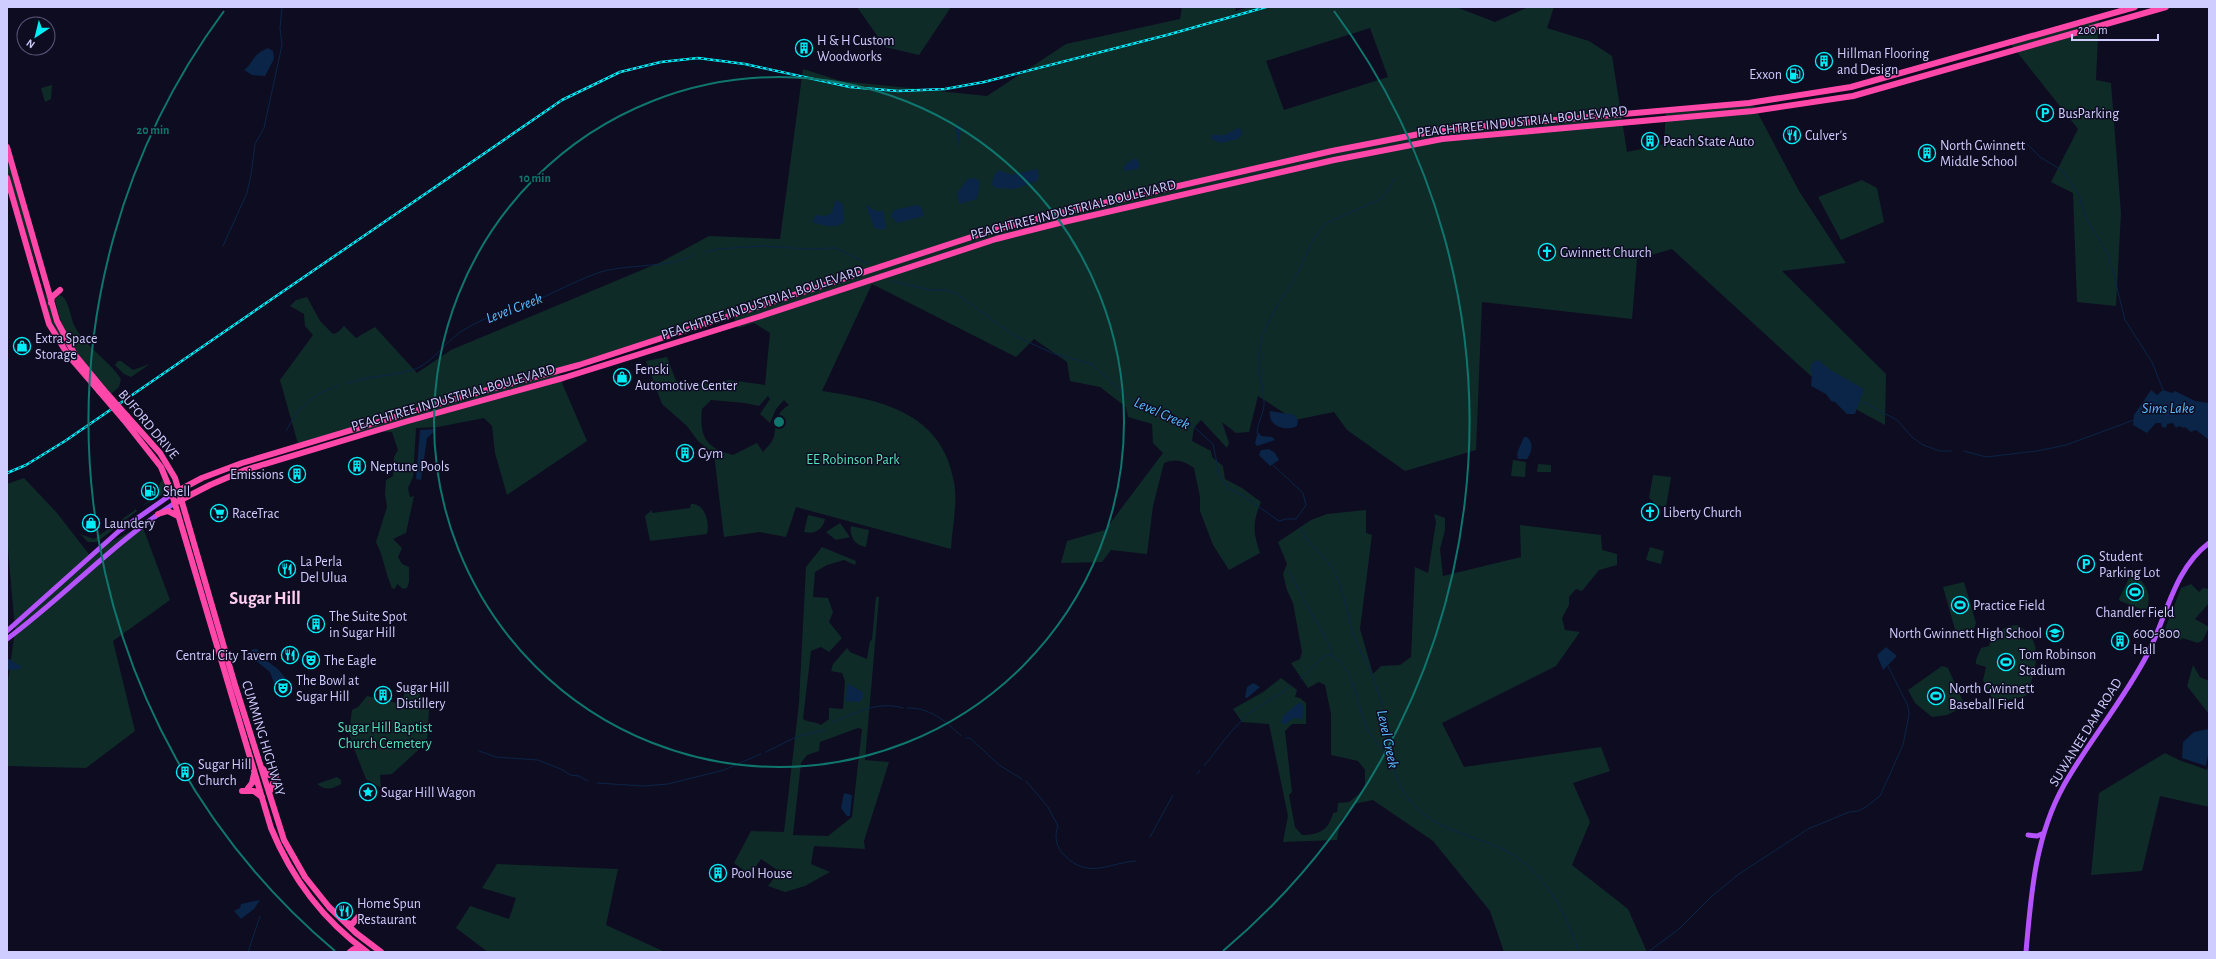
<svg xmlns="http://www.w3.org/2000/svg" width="2216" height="959" font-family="'Alegreya Sans',sans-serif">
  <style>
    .green { fill: #0f2b28; fill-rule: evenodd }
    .water { fill: #0a2547 }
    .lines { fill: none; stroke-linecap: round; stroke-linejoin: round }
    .stream { stroke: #0a2547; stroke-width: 1 }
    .major { stroke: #b553ff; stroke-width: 5 }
    .highway { stroke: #ff47aa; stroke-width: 6 }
    .rail-casing { stroke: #00edf7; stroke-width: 2.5 }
    .rail { stroke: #0e0c21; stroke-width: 1; stroke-dasharray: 3; stroke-linecap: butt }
    .highway-bridge { stroke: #ff47aa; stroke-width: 6 }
    .ring { fill: none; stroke: #0f766e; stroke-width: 2 }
    .labels { text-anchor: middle; stroke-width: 3; stroke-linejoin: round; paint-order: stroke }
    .poi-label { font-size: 14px; fill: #cfccff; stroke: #0e0c21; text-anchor: start }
    .street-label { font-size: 14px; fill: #cfccff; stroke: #0e0c21 }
    .park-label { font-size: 14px; fill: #53e4b7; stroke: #0e0c21 }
    .water-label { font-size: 15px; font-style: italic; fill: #5abcff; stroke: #0e0c21 }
    .district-label { font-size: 18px; font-weight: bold; fill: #ffcef0; stroke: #0e0c21 }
    .centre { fill: #0f766e; stroke: #0e0c21; stroke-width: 2 }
    .ring-label { font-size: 12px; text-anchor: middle; font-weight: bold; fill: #0f766e; stroke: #0e0c21; stroke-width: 3; stroke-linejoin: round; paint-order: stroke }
  </style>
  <rect width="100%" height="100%" fill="#0e0c21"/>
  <path class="green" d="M 857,7 L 951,7 L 919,55 L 885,47 Z
    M 1182,7 L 1236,7 L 1235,11 L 1249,7 L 1456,7 L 1495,22 L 1528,7 L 1554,7 L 1547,28 L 1589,41 L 1612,56 L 1627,152 L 1664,144 L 1666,109 L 1752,102 L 1799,191 L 1846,263 L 1782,271 L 1886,374 L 1885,425 L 1835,398 L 1672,249 L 1637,259 L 1632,319 L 1482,302 L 1476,450 L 1405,471 L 1347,430 L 1334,412 L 1295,420 L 1258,396 L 1249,432 L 1236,433 L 1222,422 L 1229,443 L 1227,448 L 1201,420 L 1194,428 L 1192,441 L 1211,451 L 1212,457 L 1223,466 L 1225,479 L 1242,488 L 1261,502 C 1252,524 1253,531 1260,553 L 1229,570 L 1213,545 L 1200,511 L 1200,497 L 1194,468 C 1183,461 1177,458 1164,463 L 1153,506 L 1147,554 L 1111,550 L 1102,562 L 1061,563 L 1067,541 L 1105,530 L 1163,453 L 1153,443 L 1152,424 L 1128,417 L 1126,407 L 1100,387 L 1070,381 L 1067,362 L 1034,339 L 1016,357 L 872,284 L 822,391 C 881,400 942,412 954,482 C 958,503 952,528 951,549 L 796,507 L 786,537 L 760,532 L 724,537 L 714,454 L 698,441 L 687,426 L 662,404 L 646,361 L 667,357 L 676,381 L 714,384 L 729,380 L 765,385 L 770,333 L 754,323 L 738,328 L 732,312 L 685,330 L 556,369 L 587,441 L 507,495 L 495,453 L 492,426 L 484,418 L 438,427 L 416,428 L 413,477 L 408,488 L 410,497 L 414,496 L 406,533 L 393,539 L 402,548 L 398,557 L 402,564 L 409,567 L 409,582 L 407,588 L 403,589 L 397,584 L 395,589 L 392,588 C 385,573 384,557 376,542 L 387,507 L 385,494 L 386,480 L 393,476 L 394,457 L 398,450 L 392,432 L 365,431 L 298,444 L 280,380 L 313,335 L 305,326 L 304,314 L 290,306 L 296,300 L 307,297 L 320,321 L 333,334 L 338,332 L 344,326 L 356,338 L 375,327 L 417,373 L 451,350 L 661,262 L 709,236 L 780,239 L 803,69 L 841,81 L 987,96 L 1066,44 L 1180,19 ZM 1370,28 L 1388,77 L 1284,110 L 1266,61 ZM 768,396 L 770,399 L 760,414 L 770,423 L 776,409 L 784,400 L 789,405 C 775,413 777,423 774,436 C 773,442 766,448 763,452 L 757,443 L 733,455 C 706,448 699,437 702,409 L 711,400 L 745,403 L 759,406 Z
    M 2099,17 L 2096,80 L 2111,83 L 2121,213 L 2116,306 L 2077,302 L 2073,193 L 2051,182 L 2078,129 L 2009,42 Z
    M 52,85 L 51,99 L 45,102 L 41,88 Z
    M 7,161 L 15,183 L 42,284 L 7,171 Z
    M 1862,180 L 1877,188 L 1884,222 L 1841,240 L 1818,197 Z
    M 43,291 L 47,297 L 56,326 L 68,349 L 66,350 L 51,322 Z
    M 60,295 C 69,299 70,316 74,325 C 85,347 108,359 121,379 L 119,387 L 111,394 C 84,362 64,342 55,299 Z
    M 118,361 L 121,361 L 133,370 L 150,364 L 131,377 L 124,374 L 115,365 Z
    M 1513,460 L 1526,462 L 1525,477 L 1511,476 Z
    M 1538,464 L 1551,465 L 1551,472 L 1537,472 Z
    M 1653,475 L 1671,477 L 1666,507 L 1657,505 L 1649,498 Z
    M 24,478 L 57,513 L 92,558 L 111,542 L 142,525 L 170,600 L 113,641 L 135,731 L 86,768 L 7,766 L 7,689 L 15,630 L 7,537 L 7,484 Z
    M 163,479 L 166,487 L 162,495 L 144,505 L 139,504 L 143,505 L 157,496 L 160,483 Z
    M 691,504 C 705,503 710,523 707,534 L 650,541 L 645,516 L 652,510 L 652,513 L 690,508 Z
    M 134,507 L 137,511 L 97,542 L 88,542 L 80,534 L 94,539 L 135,510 Z
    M 1366,510 L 1366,533 L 1372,535 L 1360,629 L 1373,674 L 1381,666 L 1400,665 L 1411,657 L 1415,567 L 1428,573 L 1436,522 L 1434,514 L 1445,518 L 1445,530 L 1440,549 L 1443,576 L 1521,557 L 1520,525 L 1601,535 L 1602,550 L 1617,554 L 1617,565 L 1599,570 L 1582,591 L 1576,589 L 1569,597 L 1569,605 L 1562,618 L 1565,630 L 1580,632 L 1556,666 L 1442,723 L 1464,767 L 1601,747 L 1610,771 L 1573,783 L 1590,822 L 1572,865 L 1628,909 L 1647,952 L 1504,952 L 1490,911 L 1433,841 L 1373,800 L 1354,804 L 1340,822 L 1337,840 L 1283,842 L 1288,816 L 1269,724 L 1242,722 L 1233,709 L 1263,692 L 1281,678 L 1297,690 L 1295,697 L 1300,698 L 1306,703 L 1306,724 L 1292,724 L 1285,731 L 1292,792 L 1289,795 L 1295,827 L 1302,835 C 1319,835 1329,830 1333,813 L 1337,812 L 1338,803 L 1349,802 L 1365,789 L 1365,770 L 1358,761 L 1331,755 L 1331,714 L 1325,685 L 1319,682 L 1308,688 L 1291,663 L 1300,659 L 1302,652 L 1293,603 L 1287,590 L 1283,574 L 1287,564 L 1278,542 L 1311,520 L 1327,514 Z
    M 808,515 L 825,519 C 823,529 815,535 804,532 Z
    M 840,523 L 850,537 L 836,540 L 826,532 Z
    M 851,526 L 869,530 L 866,547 C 855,546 849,536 851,526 Z
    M 822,547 L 856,561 L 855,565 L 844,560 L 827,565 L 815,572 L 813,597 L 828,598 L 833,612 L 829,622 L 842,638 L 829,652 L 821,647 L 811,651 L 803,719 C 809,723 815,721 821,725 L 829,719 L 829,708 L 843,709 L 845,681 L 842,673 L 831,671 L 833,664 L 847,648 L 850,652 L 867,659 L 870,641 L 872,640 L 876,597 L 879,597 L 865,760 L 889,762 L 864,841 L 865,849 L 814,846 L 811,864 L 830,872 L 805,886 L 785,892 L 768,886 L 779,871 L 761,859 L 750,875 L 734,863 L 751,831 L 784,832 L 799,703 L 806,567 ZM 858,728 L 862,729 L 852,817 L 828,836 L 793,835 L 801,763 L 807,755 L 819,751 L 820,742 Z
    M 1650,547 L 1664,551 L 1661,564 L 1646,560 Z
    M 2131,574 C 2146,580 2153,596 2146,611 L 2120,601 L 2119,599 Z
    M 1964,582 L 1976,623 L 1974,629 L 1956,633 L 1943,587 Z
    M 2191,584 L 2199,592 L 2203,588 L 2209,589 L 2209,603 L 2195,619 L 2209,627 L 2203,640 L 2198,643 L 2182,638 L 2181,640 L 2165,629 L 2181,588 Z
    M 2017,625 C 2047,640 2035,672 2026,696 L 2003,701 L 1992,698 L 1983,680 L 1986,667 L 1976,664 L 1976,660 L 1981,648 L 1989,646 L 1991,640 L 1995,640 C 1999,629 2006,626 2017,625 Z
    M 2193,665 L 2200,677 L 2209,681 L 2209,714 L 2187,686 Z
    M 1942,666 L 1948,668 L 1965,706 L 1947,715 L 1932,717 L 1915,703 L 1908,690 Z
    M 413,684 L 429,710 L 427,742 L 392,774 L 380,775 L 381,788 L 366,779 L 353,746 L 349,732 L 352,710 L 358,707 L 367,696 L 401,704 L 406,689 Z
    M 2165,753 L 2179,760 L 2207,770 L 2209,763 L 2209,807 L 2160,796 L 2142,871 L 2091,875 L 2099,793 Z
    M 337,777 L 341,780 L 341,784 C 332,789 326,791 317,784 Z
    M 497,864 L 618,869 L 606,925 L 665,952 L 488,952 L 456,928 L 470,906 L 509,919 L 516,898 L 482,888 Z"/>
  <path class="water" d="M 268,48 L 273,51 L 274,59 L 265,76 L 252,75 L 244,70 C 253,64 251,55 268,48 Z
    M 961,125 L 959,149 L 955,126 Z
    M 1238,128 L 1241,129 L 1242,134 L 1238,139 L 1221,143 L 1211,139 L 1211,135 L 1225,135 Z
    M 1133,159 L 1137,159 L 1140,166 L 1137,169 L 1124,171 L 1124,166 Z
    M 1037,169 L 1039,176 L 1037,181 L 1015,189 L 995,188 L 992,184 L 994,175 L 999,170 L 1012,175 Z
    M 975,178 L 980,182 L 977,199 L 959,204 L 957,193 L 968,179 Z
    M 835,201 L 839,201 L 843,205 L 844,222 C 836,230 822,225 812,222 L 816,215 L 825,216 L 832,213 Z
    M 866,205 L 876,211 L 883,211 L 886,229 L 877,229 L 874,227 Z
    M 917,205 L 921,207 L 924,216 L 897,223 L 891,216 L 894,210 Z
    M 1818,360 L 1832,371 L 1864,389 L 1855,414 L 1847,414 L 1835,402 L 1831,401 L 1826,394 L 1811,386 L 1812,375 L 1810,370 L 1812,363 Z
    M 2151,390 L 2157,395 L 2163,390 L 2172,393 L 2175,391 L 2195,401 L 2209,403 L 2209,440 L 2196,430 L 2191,432 L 2185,427 L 2184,428 L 2179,426 L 2176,428 L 2173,423 L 2167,424 L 2166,428 L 2162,427 L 2161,423 L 2156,423 L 2147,433 L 2133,425 L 2134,415 Z
    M 1270,411 L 1295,415 L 1298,421 L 1297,426 C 1286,432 1267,426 1270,411 Z
    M 437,429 L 427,438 L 421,480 L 416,479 L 420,430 Z
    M 1258,432 L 1261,436 L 1272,437 L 1275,440 L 1257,446 L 1255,443 Z
    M 1524,437 L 1527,437 C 1534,443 1532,452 1527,459 L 1518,459 L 1517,453 Z
    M 1269,449 L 1275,453 L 1279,460 L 1270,466 L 1259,455 L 1261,450 Z
    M 1886,647 L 1897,656 L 1883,670 L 1877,655 Z
    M 253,649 L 257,649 L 267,661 L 278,669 L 287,680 L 286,682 L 280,681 L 275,686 L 270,672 L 256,661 L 251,651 Z
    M 9,659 L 21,666 L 21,669 L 7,670 L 7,660 Z
    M 1253,683 L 1260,687 L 1247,698 L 1245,697 L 1247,687 Z
    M 848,684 L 863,692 L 863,698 L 859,702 L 845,701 Z
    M 1300,702 L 1304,707 L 1303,719 L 1293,718 L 1285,725 L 1281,722 L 1283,716 Z
    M 2209,729 L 2209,750 L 2206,766 L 2182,758 L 2183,742 L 2194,732 Z
    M 844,793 L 852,795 L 850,816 L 847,816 L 841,808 Z
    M 260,900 L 254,909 L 241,919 L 234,911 L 240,908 L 241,904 Z"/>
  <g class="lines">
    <path class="stream" d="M 2027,144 L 2040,157 L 2063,171 L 2079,195 L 2085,216 L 2109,256 L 2125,320 L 2152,362 L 2163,390
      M 223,246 L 247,193 L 251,175 L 255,144 L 264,128 L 282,45 L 280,28 L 282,7
      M 705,252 L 717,249 L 763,246 L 807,249 L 836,248 L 868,264
      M 892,281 L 930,290 L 946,290 L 957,294 L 1013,335 L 1052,353 L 1092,364 L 1135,404 L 1169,413 L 1193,426 L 1213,444 L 1219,473 L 1228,488 L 1242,495 L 1279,521 L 1286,519 L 1296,519
      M 346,384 C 368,375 390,377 412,370 C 431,365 445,342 462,331 C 472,325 485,318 497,314 C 503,313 510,313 515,310 C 542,299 568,284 595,274 C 622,263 671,269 693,255
      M 1861,401 L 1897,420 L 1912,437 L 1923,445 L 1940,451 L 1952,451
      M 286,431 C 298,408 313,393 338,386
      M 1257,433 C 1257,422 1265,413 1264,401 C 1263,388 1258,374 1259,361 C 1260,322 1282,303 1299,270 C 1308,253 1312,233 1329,222 L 1381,199 L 1387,192 L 1395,178
      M 1964,451 L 1986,457 L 2037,451 L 2066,445 L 2134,420
      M 1273,465 L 1303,493 L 1306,505 L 1296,519
      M 1301,528 C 1307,548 1328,556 1335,573 C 1344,592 1347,613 1353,633 C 1360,653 1372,671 1378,692 C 1382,704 1387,719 1388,733 C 1389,758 1395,785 1414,805 C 1436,829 1467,834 1496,846 C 1540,864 1565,909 1579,952
      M 1289,571 C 1296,585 1303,598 1310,611 C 1318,626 1329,638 1332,656
      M 1300,679 C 1311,671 1316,661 1327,655 C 1353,658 1358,709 1367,728 C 1373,740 1382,749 1390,758
      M 907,708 C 929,707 946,721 961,736
      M 832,722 C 855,714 877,700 903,708
      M 966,738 L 970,738 L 999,765 L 1022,779
      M 479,751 L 496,757 L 538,760 L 563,770 L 570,775 L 579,776 L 588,781
      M 766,752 L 796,737 L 825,730
      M 1204,766 L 1230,733 L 1249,713 L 1286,690 L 1290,685
      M 1197,774 L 1200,770
      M 1026,781 L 1048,807 L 1058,826 C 1054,836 1056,847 1064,855 C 1089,880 1107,863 1136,861
      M 597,783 L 644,786 L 668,784 L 724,770 L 761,754
      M 1150,837 L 1173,795
      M 248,952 L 260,916
      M 1648,952 L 1679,929 L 1712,896 L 1739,874 L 1808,829 L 1849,812 L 1858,811 L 1866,807 L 1880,796 L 1903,745 L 1909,715 L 1908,706 L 1888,666"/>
    <path class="major" d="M 7,631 L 119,531 L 172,494
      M 7,639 C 65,596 114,542 175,503
      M 2028,835 L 2037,836 L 2044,833
      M 2026,952 C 2031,894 2035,837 2064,785 C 2089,741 2123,701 2147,655 C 2167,617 2173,570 2209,543"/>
    <path class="highway" d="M 7,147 L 57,321 L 75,355 L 103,389
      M 7,178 L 49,324 L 68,355 L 99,391
      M 51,303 L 52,297 L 60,290
      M 127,416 L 160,453 L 175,478 L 235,685 L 284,840 L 305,877 L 329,907 L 356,933 L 381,952
      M 123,419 L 161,467 L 172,494 L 271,828 C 292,879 322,919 367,952
      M 172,494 L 202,478 L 242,463 L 458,398 L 579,365 L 993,230 L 1056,214 L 1332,151 L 1440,130 L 1749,103 L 1851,87 L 2135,7
      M 175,503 L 210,485 L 245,470 L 408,421 L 563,378 L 758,317 L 996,239 L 1059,223 L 1334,160 L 1442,139 L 1753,111 L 1853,96 L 2166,7
      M 158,514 L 168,511 L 178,516
      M 262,768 L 269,775 L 276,776 L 269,793
      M 248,788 L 252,783 L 254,774
      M 242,791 L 254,791 L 262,797
      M 346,923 L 352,924 L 359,916
      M 350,952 L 354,949 L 363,950"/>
    <g class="rail-casing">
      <path id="rail" d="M 7,473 L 26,465 L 65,441 L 562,100 L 620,72 L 661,62 L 698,58 L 745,64 L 850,87 L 898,91 L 945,89 L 984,82 L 1167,35 L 1266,7"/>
    </g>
    <use href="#rail" class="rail"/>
    <path class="highway-bridge" d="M 103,389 L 127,416
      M 99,391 L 123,419"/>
  </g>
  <g class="ring">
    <circle cx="779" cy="422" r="345"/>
    <path d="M335 951A691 691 0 0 1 224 11M1334 11A691 691 0 0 1 1223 951"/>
  </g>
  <defs>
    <g id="building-ring" transform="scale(0.9)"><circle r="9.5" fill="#0e0c21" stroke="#00edf7" stroke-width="1.5"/><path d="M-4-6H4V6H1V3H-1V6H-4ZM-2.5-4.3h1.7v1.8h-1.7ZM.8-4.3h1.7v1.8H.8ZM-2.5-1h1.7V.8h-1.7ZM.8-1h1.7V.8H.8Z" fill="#00edf7"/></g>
    <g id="fuel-ring" transform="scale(0.9)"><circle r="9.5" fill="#0e0c21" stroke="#00edf7" stroke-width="1.5"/><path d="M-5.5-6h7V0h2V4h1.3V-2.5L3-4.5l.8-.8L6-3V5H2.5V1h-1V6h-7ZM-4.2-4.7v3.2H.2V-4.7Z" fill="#00edf7"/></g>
    <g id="parking-ring" transform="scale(0.9)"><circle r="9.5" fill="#0e0c21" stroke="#00edf7" stroke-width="1.5"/><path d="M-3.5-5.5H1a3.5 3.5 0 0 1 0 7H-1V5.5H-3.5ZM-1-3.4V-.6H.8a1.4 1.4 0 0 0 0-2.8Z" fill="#00edf7"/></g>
    <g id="restaurant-ring" transform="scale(0.9)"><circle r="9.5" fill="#0e0c21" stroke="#00edf7" stroke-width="1.5"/><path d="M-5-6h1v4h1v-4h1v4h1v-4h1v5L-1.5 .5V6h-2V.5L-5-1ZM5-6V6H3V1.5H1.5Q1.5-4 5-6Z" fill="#00edf7"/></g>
    <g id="church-ring" transform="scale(0.9)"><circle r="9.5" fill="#0e0c21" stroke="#00edf7" stroke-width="1.5"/><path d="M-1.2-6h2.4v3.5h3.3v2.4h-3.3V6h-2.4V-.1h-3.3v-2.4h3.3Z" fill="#00edf7"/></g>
    <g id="shop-ring" transform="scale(0.9)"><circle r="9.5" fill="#0e0c21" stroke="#00edf7" stroke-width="1.5"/><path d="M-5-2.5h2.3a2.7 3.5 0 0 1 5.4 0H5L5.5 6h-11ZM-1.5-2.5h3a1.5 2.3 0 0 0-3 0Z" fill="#00edf7"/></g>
    <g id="supermarket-ring" transform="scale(0.9)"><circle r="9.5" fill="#0e0c21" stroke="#00edf7" stroke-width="1.5"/><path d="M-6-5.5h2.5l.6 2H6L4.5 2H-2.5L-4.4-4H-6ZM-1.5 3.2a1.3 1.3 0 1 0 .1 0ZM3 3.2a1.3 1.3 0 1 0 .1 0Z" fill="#00edf7"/></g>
    <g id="stadium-ring" transform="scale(0.9)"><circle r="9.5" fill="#0e0c21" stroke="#00edf7" stroke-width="1.5"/><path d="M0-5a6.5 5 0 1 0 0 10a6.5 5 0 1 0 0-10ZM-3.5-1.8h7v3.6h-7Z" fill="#00edf7"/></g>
    <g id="school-ring" transform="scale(0.9)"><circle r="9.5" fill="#0e0c21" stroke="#00edf7" stroke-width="1.5"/><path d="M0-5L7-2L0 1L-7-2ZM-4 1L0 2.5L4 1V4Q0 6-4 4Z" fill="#00edf7"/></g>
    <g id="theatre-ring" transform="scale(0.9)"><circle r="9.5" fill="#0e0c21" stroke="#00edf7" stroke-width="1.5"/><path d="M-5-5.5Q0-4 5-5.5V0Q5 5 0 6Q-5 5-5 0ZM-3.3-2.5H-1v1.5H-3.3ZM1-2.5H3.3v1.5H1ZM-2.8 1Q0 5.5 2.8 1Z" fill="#00edf7"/></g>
    <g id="sight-ring" transform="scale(0.9)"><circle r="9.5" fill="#0e0c21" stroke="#00edf7" stroke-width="1.5"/><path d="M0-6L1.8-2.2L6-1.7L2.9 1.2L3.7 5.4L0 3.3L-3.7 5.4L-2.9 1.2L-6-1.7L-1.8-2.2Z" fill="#00edf7"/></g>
  </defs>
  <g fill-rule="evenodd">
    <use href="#building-ring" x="804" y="48"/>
    <use href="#building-ring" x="1824" y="61"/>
    <use href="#fuel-ring" x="1795" y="74"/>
    <use href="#parking-ring" x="2045" y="113"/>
    <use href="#restaurant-ring" x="1792" y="135"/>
    <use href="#building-ring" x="1650" y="141"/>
    <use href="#building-ring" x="1927" y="153"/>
    <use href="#church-ring" x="1547" y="252"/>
    <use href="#shop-ring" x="22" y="346"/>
    <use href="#shop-ring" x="622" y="377"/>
    <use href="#building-ring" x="685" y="453"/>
    <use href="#building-ring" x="357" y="466"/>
    <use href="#building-ring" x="297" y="474"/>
    <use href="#fuel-ring" x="150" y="491"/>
    <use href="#church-ring" x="1650" y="512"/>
    <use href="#supermarket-ring" x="219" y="513"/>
    <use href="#shop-ring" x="91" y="523"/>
    <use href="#parking-ring" x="2086" y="564"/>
    <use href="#restaurant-ring" x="287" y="569"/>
    <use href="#stadium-ring" x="2135" y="592"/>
    <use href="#stadium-ring" x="1960" y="605"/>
    <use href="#building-ring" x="316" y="624"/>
    <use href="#school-ring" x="2055" y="633"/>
    <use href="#building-ring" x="2120" y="641"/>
    <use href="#restaurant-ring" x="290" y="655"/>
    <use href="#theatre-ring" x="311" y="660"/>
    <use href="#stadium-ring" x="2006" y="662"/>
    <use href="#theatre-ring" x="283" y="688"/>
    <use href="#building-ring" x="383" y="695"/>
    <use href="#stadium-ring" x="1936" y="696"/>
    <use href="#building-ring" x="185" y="772"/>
    <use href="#sight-ring" x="368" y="792"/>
    <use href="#building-ring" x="718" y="873"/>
    <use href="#restaurant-ring" x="344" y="911"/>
  </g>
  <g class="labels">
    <g class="poi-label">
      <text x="817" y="45">H &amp; H Custom<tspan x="817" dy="16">Woodworks</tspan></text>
      <text x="1837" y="58">Hillman Flooring<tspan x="1837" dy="16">and Design</tspan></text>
      <text x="1782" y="79" text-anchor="end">Exxon</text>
      <text x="2058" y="118">BusParking</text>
      <text x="1805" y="140">Culver's</text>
      <text x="1663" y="146">Peach State Auto</text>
      <text x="1940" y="150">North Gwinnett<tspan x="1940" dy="16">Middle School</tspan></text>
      <text x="1560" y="257">Gwinnett Church</text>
      <text x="35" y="343">Extra Space<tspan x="35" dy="16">Storage</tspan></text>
      <text x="635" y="374">Fenski<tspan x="635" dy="16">Automotive Center</tspan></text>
      <text x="698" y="458">Gym</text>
      <text x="370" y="471">Neptune Pools</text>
      <text x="284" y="479" text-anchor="end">Emissions</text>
      <text x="163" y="496">Shell</text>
      <text x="1663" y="517">Liberty Church</text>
      <text x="232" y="518">RaceTrac</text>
      <text x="104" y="528">Laundery</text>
      <text x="2099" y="561">Student<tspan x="2099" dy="16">Parking Lot</tspan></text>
      <text x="300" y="566">La Perla<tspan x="300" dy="16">Del Ulua</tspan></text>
      <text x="1973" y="610">Practice Field</text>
      <text x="2135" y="617" text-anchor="middle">Chandler Field</text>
      <text x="329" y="621">The Suite Spot<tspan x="329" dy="16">in Sugar Hill</tspan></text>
      <text x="2042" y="638" text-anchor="end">North Gwinnett High School</text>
      <text x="2133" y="638">600-800<tspan x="2133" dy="16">Hall</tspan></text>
      <text x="2019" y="659">Tom Robinson<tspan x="2019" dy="16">Stadium</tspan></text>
      <text x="277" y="660" text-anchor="end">Central City Tavern</text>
      <text x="324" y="665">The Eagle</text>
      <text x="296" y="685">The Bowl at<tspan x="296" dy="16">Sugar Hill</tspan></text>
      <text x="396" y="692">Sugar Hill<tspan x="396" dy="16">Distillery</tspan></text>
      <text x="1949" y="693">North Gwinnett<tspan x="1949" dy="16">Baseball Field</tspan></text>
      <text x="198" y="769">Sugar Hill<tspan x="198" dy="16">Church</tspan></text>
      <text x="381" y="797">Sugar Hill Wagon</text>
      <text x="731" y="878">Pool House</text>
      <text x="357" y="908">Home Spun<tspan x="357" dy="16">Restaurant</tspan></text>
    </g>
    <g class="street-label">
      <text transform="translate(1522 121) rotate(-6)" y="5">PEACHTREE INDUSTRIAL BOULEVARD</text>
      <text transform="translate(1073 209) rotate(-14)" y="5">PEACHTREE INDUSTRIAL BOULEVARD</text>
      <text transform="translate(762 302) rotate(-18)" y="5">PEACHTREE INDUSTRIAL BOULEVARD</text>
      <text transform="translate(453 397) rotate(-16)" y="5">PEACHTREE INDUSTRIAL BOULEVARD</text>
      <text transform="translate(149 424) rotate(50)" y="5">BUFORD DRIVE</text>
      <text transform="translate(2085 732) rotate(-58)" y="5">SUWANEE DAM ROAD</text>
      <text transform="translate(264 738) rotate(73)" y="5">CUMMING HIGHWAY</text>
    </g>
    <g class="park-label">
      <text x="853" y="464">EE Robinson Park</text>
      <text x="385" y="732">Sugar Hill Baptist<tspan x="385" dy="16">Church Cemetery</tspan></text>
    </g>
    <g class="water-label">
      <text transform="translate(514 308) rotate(-21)" y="5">Level Creek</text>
      <text x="2168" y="413">Sims Lake</text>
      <text transform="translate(1162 413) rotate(24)" y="5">Level Creek</text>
      <text transform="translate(1388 739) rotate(78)" y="5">Level Creek</text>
    </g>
    <g class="district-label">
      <text x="265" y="604">Sugar Hill</text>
    </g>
  </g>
  <circle cx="779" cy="422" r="6" class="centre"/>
  <g class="ring-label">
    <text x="153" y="134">20 min</text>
    <text x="535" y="182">10 min</text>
  </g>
  <rect width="2216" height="959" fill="none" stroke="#cfccff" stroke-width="16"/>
  <g transform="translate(36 36) rotate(215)"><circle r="19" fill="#0e0c21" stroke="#5b597a"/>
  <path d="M0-3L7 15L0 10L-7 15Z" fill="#00edf7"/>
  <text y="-6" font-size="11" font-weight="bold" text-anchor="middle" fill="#cfccff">N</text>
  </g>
  <path d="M2072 34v6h86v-6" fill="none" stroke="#cfccff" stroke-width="2"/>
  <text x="2078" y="34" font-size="12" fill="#cfccff" stroke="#0e0c21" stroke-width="3" paint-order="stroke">200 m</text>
</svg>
